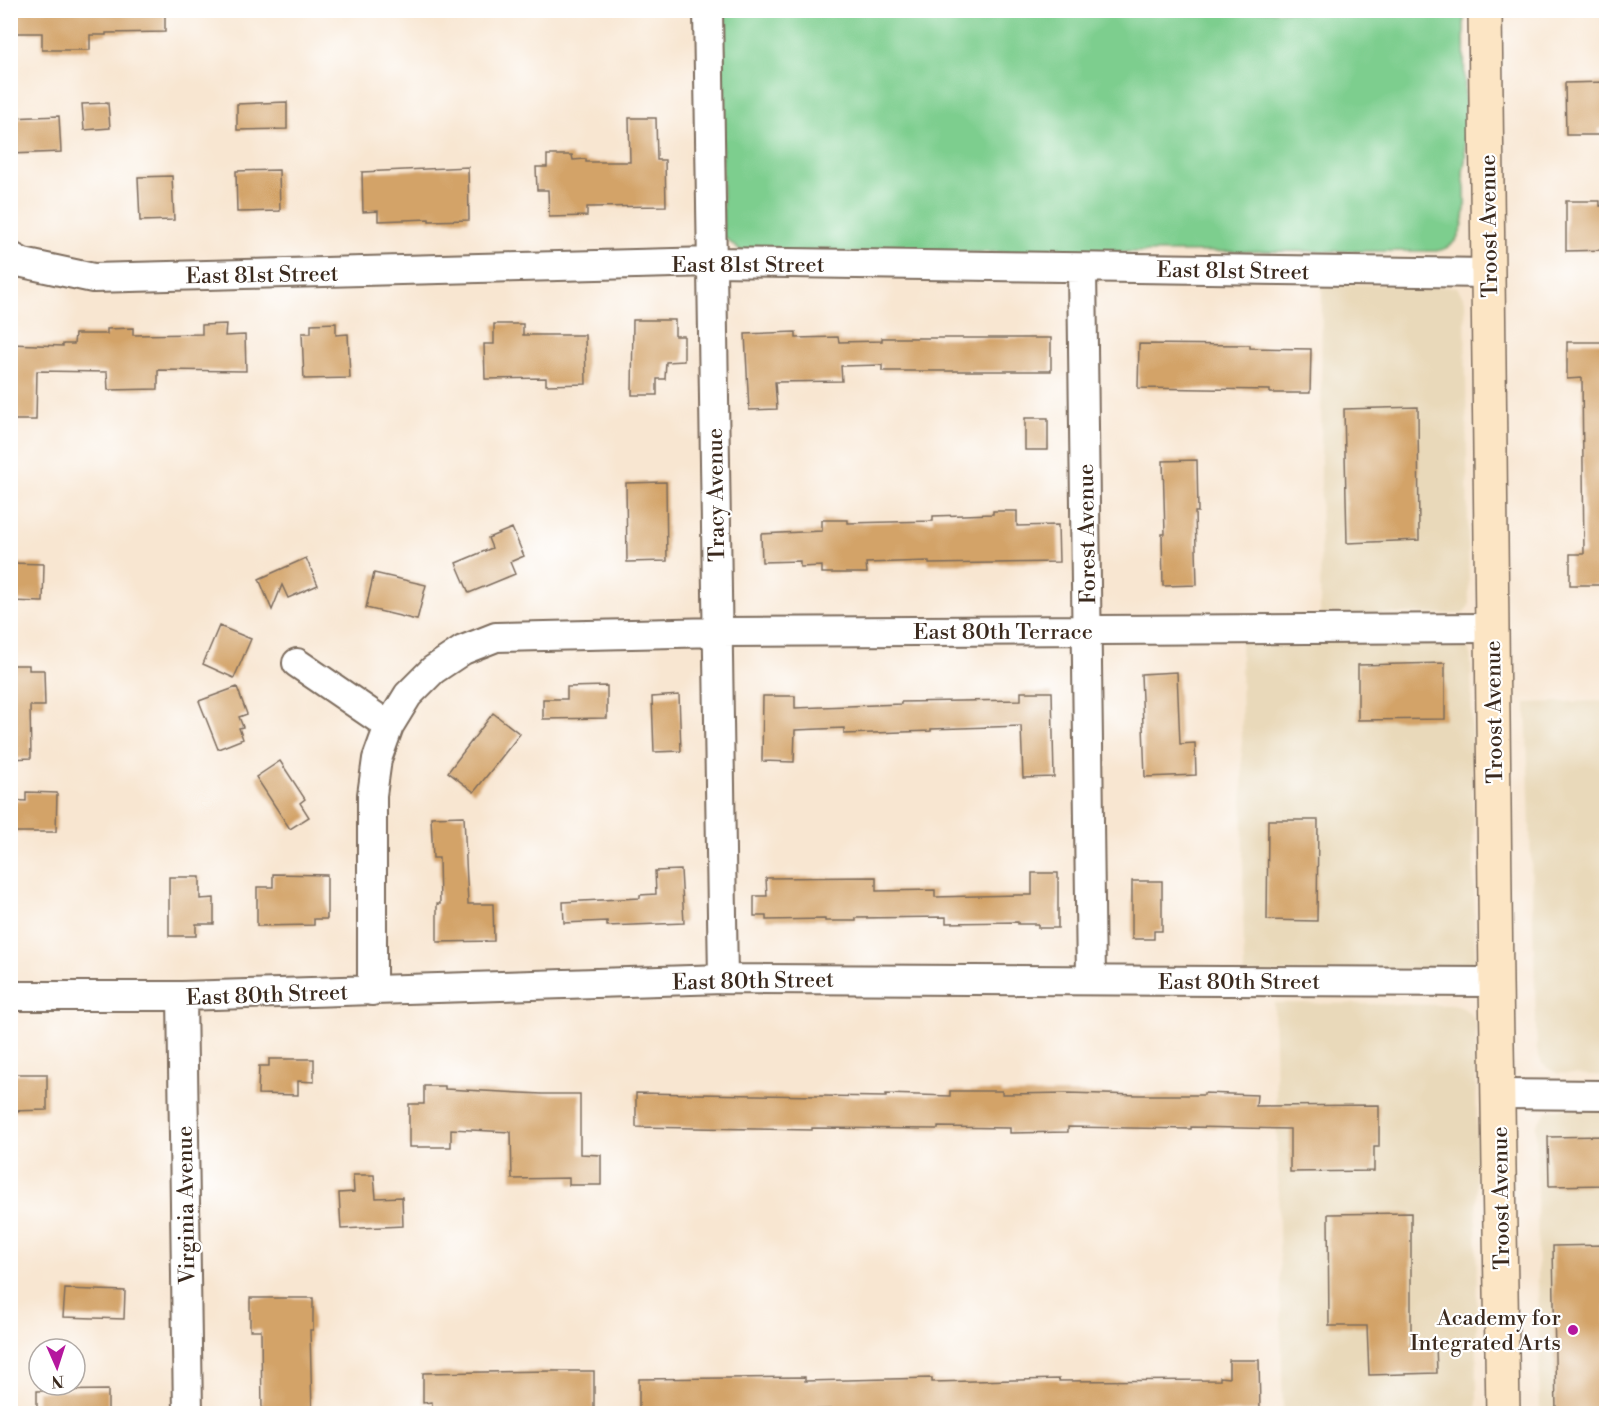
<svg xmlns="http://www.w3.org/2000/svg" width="1617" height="1424" font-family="'Libre Bodoni',serif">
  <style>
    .built { fill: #e9d9ba }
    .green { fill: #7dce8e; stroke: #5c7c56; stroke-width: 1.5 }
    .building { fill: #d3a367 }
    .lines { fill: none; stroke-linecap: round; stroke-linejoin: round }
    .street-casing { stroke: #7d6c5d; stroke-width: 32 }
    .secondary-casing { stroke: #7d6c5d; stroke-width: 36 }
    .street { stroke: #fff; stroke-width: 28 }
    .secondary { stroke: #fce5c4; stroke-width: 33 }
    .poi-dot { fill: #b5179e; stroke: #fff; stroke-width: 2 }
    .labels { text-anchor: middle; stroke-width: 4.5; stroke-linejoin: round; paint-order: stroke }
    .street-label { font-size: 22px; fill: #3b2a1e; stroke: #fff }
    .poi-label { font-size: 22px; fill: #3b2a1e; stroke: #fff; text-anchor: end }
  </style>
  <rect width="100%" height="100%" fill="#fff"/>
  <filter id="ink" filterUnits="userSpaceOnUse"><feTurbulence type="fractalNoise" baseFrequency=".0167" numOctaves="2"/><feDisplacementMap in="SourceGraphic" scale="12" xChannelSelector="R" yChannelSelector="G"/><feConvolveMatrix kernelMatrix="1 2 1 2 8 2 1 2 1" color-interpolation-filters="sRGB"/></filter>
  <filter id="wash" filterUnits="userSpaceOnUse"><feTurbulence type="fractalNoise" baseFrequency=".008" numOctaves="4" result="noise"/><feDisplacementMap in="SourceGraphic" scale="24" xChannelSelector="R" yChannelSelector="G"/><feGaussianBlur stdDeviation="1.35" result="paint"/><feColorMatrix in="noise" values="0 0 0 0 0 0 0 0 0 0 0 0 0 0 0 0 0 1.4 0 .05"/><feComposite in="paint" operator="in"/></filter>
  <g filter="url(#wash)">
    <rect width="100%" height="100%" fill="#f8e6d1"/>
    <path class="built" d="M 1322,283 L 1457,287 L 1465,300 L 1469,606 L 1462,614 L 1320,614 Z
      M 1241,639 L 1457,641 L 1468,649 L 1471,657 L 1475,957 L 1470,968 L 1244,974 Z
      M 1606,701 L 1606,1076 L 1557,1073 L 1549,1069 L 1542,1064 L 1537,1050 L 1526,703 Z
      M 1274,1003 L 1455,1005 L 1463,1008 L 1470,1013 L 1473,1018 L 1476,1025 L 1477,1413 L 1283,1413 Z
      M 1606,1108 L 1606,1413 L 1540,1413 L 1536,1125 L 1547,1111 L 1556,1109 Z"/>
    <path class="green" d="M 720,11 L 1464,11 L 1465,127 C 1464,136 1464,142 1465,151 C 1467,158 1463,167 1463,174 C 1463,179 1465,184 1465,189 C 1466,212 1466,247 1436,251 L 747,253 L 738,249 L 723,236 Z"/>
    <g id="blocks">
      <path class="building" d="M 10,10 L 165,10 L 165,32 L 106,33 L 106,35 L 90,35 L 90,50 L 42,50 L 42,33 L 10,33 Z
        M 1606,82 L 1606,128 L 1599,128 L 1599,135 L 1566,135 L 1565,83 Z
        M 287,102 L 287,129 L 237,130 L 237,104 Z
        M 108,103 L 110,128 L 84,130 L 82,104 Z
        M 59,116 L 61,152 L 10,154 L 10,118 Z
        M 629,118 L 656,118 L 657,160 L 665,160 L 666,206 L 587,207 L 587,216 L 549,217 L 548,190 L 537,190 L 536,167 L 547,167 L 547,155 L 572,155 L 573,160 L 586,159 L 586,162 L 630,162 Z
        M 468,167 L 469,220 L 429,221 L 429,219 L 378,221 L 378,211 L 363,212 L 362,172 Z
        M 279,170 L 280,211 L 237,212 L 236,171 Z
        M 172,176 L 174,220 L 140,221 L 138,177 Z
        M 1566,201 L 1600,201 L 1600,206 L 1606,206 L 1606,250 L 1566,251 Z
        M 633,320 L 675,320 L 675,336 L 684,336 L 684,361 L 666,362 L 665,379 L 657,379 L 657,395 L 632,395 Z
        M 336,323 L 336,335 L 348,334 L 350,378 L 304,379 L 302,333 L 311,333 L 311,324 Z
        M 226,324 L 225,336 L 245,335 L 246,371 L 158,370 L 158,389 L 108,390 L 107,372 L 37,371 L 36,420 L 10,420 L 10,344 L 63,346 L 63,344 L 74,344 L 75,334 L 107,334 L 107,329 L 133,328 L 133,335 L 202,334 L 202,325 Z
        M 494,324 L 523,324 L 523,335 L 585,335 L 586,384 L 546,385 L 546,378 L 485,379 L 484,344 L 494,344 Z
        M 796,332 L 796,338 L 838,337 L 839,342 L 882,341 L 882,338 L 1051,338 L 1051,371 L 882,371 L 882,365 L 841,366 L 842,381 L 775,382 L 777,409 L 749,410 L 745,334 Z
        M 1567,342 L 1606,342 L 1606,585 L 1570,585 L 1570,554 L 1584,554 L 1582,378 L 1567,379 Z
        M 1139,344 L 1250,345 L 1250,348 L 1311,349 L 1310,393 L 1270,393 L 1270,390 L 1138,388 Z
        M 1418,407 L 1419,540 L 1347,543 L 1344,409 Z
        M 1025,418 L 1048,418 L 1048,450 L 1025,450 Z
        M 1197,460 L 1198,512 L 1195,512 L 1197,585 L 1163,586 L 1162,534 L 1165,534 L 1163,461 Z
        M 666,482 L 667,561 L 627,562 L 626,483 Z
        M 993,511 L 1017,511 L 1017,526 L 1058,525 L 1059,562 L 929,564 L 929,561 L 866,563 L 867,573 L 822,573 L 822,566 L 800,567 L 800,561 L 762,562 L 761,534 L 822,531 L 822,520 L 848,520 L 848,523 L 933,521 L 933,516 L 993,514 Z
        M 512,528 L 524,556 L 510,562 L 515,574 L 469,593 L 456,563 L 492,548 L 488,538 Z
        M 306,558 L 318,585 L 288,598 L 282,585 L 272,610 L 259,579 Z
        M 10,563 L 44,564 L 43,602 L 10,601 Z
        M 374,573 L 426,585 L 417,620 L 366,608 Z
        M 219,626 L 251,639 L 234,678 L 203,664 Z
        M 1445,663 L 1445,719 L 1358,720 L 1358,665 Z
        M 10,665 L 29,665 L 29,670 L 44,670 L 45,706 L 30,706 L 31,758 L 10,759 Z
        M 1177,672 L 1180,744 L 1195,743 L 1196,775 L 1145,777 L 1141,674 Z
        M 607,686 L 607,718 L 543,719 L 543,699 L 567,699 L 567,687 Z
        M 237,687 L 247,714 L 239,717 L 243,727 L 239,728 L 243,739 L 218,749 L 199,701 Z
        M 1021,692 L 1052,692 L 1054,777 L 1023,778 L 1021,726 L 931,729 L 931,731 L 844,734 L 844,728 L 795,730 L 794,762 L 762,761 L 763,696 L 795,696 L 795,708 L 901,704 L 901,702 L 1021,700 Z
        M 679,695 L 681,751 L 654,752 L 652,697 Z
        M 493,713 L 520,734 L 474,792 L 448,772 Z
        M 280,761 L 305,799 L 300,803 L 309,817 L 290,829 L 256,777 Z
        M 26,792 L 57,793 L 56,832 L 10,832 L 10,800 L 26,801 Z
        M 464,816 L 468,904 L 493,904 L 494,941 L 437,942 L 437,904 L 440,904 L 439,858 L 433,858 L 431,817 Z
        M 1268,820 L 1318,820 L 1317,921 L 1267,920 Z
        M 681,870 L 684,923 L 607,926 L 607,921 L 564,923 L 563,902 L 640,898 L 640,895 L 656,894 L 655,871 Z
        M 1032,873 L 1058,873 L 1058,928 L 1038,928 L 1038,924 L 1018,924 L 1018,922 L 946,923 L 946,917 L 856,918 L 856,921 L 825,921 L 825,919 L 766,920 L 766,916 L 754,916 L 754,896 L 767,896 L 766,878 L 876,877 L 876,891 L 935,890 L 935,897 L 1018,895 L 1032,895 Z
        M 273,874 L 327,875 L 327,919 L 314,919 L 314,925 L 257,926 L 257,887 L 273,887 Z
        M 169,877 L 200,877 L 200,899 L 214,898 L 214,924 L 196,924 L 196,936 L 169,936 Z
        M 1132,881 L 1162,881 L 1162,931 L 1154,931 L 1154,939 L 1132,939 Z
        M 269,1059 L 314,1059 L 314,1082 L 298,1081 L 298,1095 L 258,1094 L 259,1066 L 269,1066 Z
        M 10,1074 L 47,1074 L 47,1110 L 10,1111 Z
        M 424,1086 L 445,1086 L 445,1089 L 542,1094 L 580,1094 L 580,1154 L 601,1155 L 601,1185 L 569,1185 L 569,1178 L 512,1179 L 511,1132 L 451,1129 L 451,1147 L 409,1147 L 409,1104 L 424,1104 Z
        M 950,1091 L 1002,1091 L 1002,1094 L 1067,1093 L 1139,1095 L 1204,1095 L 1204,1093 L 1257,1095 L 1256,1106 L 1379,1105 L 1379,1147 L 1374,1147 L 1374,1171 L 1290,1172 L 1290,1129 L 1191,1127 L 1191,1129 L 1068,1127 L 1068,1132 L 1010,1133 L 1010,1128 L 938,1127 L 938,1129 L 812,1128 L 812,1130 L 636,1127 L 636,1093 L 886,1097 L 886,1094 L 950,1096 Z
        M 1606,1136 L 1606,1185 L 1549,1186 L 1548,1137 Z
        M 353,1175 L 374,1175 L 376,1198 L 402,1197 L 403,1226 L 341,1229 L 339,1193 L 354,1192 Z
        M 1411,1213 L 1411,1343 L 1436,1343 L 1437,1373 L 1369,1375 L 1367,1326 L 1329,1326 L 1328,1214 Z
        M 1606,1245 L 1606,1413 L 1556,1413 L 1553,1246 Z
        M 65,1289 L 125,1291 L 124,1319 L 63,1317 Z
        M 250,1298 L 313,1298 L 313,1330 L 310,1330 L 312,1413 L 262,1413 L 261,1330 L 250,1330 Z
        M 1229,1360 L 1259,1360 L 1260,1411 L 1145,1413 L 1145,1411 L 1082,1413 L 1082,1411 L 989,1413 L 967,1413 L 967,1409 L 840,1413 L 840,1409 L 752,1411 L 752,1413 L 697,1413 L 697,1410 L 639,1411 L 639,1379 L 805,1377 L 805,1381 L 932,1378 L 932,1382 L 1059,1379 L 1059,1381 L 1220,1380 L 1220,1377 L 1229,1378 Z
        M 553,1371 L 594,1371 L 594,1413 L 432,1413 L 432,1402 L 423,1403 L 423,1373 Z
        M 108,1390 L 108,1413 L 37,1413 L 37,1391 Z"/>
    </g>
  </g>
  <g filter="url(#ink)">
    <use href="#blocks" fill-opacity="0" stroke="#7d6c5d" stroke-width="1.5"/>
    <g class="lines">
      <g class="street-casing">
        <path id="street" d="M 708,10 L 723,979
          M 10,256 L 23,263 L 93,278 L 712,262 L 1488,273
          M 1082,268 L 1091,980
          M 297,663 L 389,726
          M 372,991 L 372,795 L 377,759 L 389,726 L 408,695 L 433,670 L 463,650 L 496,637 L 718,632 L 1492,628
          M 10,996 L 182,996 L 723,979 L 1496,982
          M 182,996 L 188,1414
          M 1498,1094 L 1606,1095"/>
      </g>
      <g class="secondary-casing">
        <path id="secondary" d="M 1485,10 L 1496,982 L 1503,1414"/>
      </g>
      <use href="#street" class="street"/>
      <use href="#secondary" class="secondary"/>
    </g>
  </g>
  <circle class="poi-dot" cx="1573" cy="1330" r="6"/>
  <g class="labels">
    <g class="street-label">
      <text transform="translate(1488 226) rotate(-91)" y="8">Troost Avenue</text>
      <text x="748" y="272">East 81st Street</text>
      <text transform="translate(1233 270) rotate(1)" y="8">East 81st Street</text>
      <text transform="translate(262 274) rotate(-1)" y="8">East 81st Street</text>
      <text transform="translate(715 495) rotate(-91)" y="8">Tracy Avenue</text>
      <text transform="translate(1086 534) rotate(-91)" y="8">Forest Avenue</text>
      <text x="1003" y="639">East 80th Terrace</text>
      <text transform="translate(1493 712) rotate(-91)" y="8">Troost Avenue</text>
      <text transform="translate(753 980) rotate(-1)" y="8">East 80th Street</text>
      <text x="1239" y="989">East 80th Street</text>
      <text transform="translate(267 994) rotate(-2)" y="8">East 80th Street</text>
      <text transform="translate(1500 1198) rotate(-91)" y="8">Troost Avenue</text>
      <text transform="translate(185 1205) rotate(-91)" y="8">Virginia Avenue</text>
    </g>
    <g class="poi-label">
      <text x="1561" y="1325">Academy for<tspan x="1561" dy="25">Integrated Arts</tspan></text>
    </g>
  </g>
  <rect width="1617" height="1424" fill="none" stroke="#fff" stroke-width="36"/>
  <g transform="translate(57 1367) rotate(177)"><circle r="28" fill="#ffffff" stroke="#b1aaa5" stroke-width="1.5"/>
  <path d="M0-4.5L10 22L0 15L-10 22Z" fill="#b5179e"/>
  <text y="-9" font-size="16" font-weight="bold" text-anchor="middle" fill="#3b2a1e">N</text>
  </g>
</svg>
